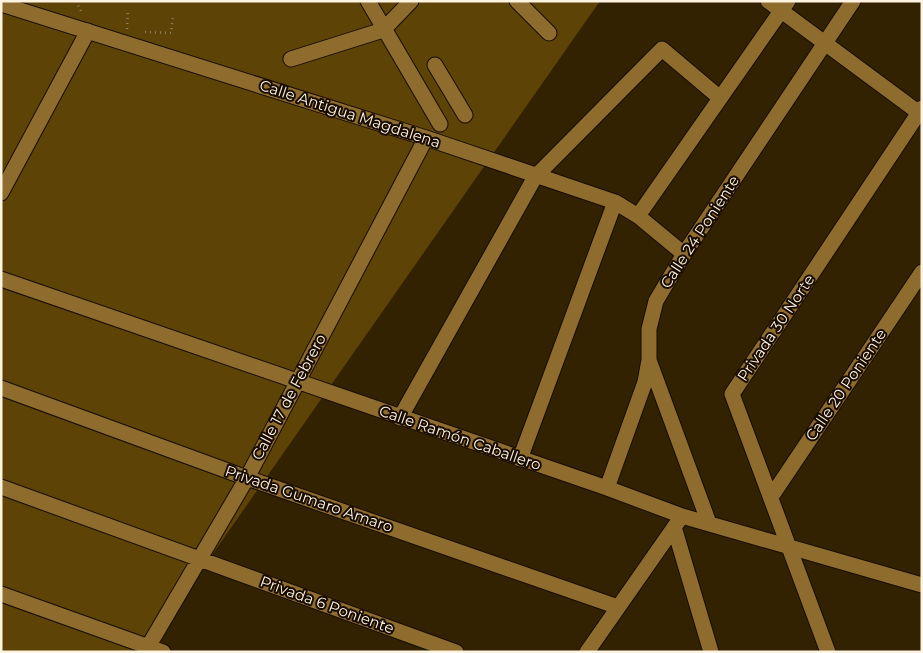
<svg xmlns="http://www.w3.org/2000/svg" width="923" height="653" font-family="Montserrat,sans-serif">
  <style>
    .green { fill: #5e4306 }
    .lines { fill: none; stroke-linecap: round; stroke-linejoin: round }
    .minor-casing { stroke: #160c00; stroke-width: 17 }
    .path { stroke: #8d7f65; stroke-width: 2.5; stroke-dasharray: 1 4; stroke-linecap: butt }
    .minor { stroke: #8d6c2e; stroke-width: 15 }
    .labels { text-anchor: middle; stroke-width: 4; stroke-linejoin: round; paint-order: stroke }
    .street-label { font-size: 15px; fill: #fef3e1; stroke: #180b00 }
  </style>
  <rect width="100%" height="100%" fill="#322201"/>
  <path class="green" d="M 1,1 L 600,1 L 144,652 L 1,652 Z"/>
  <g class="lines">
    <g class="minor-casing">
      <path id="minor" d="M 368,1 L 440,124
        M 517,1 L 549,33
        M 768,1 L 922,115
        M 1,4 L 426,138 L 615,202 L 638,216 L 684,254
        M 291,59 L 383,30 L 411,1
        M 435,65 L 465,115
        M 1,193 L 88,31
        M 638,216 L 788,1
        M 1,279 L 607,488 L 682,516 L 922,585
        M 649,360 L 709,523
        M 1,388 L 247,478 L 618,607
        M 400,418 L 535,177 L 662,49 L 720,98
        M 520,459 L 615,202
        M 1,487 L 456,652
        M 607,488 L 645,382 L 649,360 L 649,329 L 656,301 L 684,254 L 853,1
        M 771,497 L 922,272
        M 674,527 L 711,652
        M 1,594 L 163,652
        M 145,652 L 247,478 L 426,138
        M 587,652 L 682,516
        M 828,652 L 732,394 L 922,108"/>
    </g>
    <path class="path" d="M 76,1 L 82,13
      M 127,29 L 128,10
      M 145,32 L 171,33 L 173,15"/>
    <use href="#minor" class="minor"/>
  </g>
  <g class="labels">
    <g class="street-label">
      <text transform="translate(350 114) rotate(18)" y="5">Calle Antigua Magdalena</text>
      <text transform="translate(700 232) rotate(-57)" y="5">Calle 24 Poniente</text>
      <text transform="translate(776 328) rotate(-56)" y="5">Privada 30 Norte</text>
      <text transform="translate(846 385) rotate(-56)" y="5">Calle 20 Poniente</text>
      <text transform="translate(289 397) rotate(-62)" y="5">Calle 17 de Febrero</text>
      <text transform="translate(460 438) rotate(19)" y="5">Calle Ramón Caballero</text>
      <text transform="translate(309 499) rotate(19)" y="5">Privada Gumaro Amaro</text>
      <text transform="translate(327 605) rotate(20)" y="5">Privada 6 Poniente</text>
    </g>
  </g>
  <rect width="923" height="653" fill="none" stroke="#fef3e1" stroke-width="5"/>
</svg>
